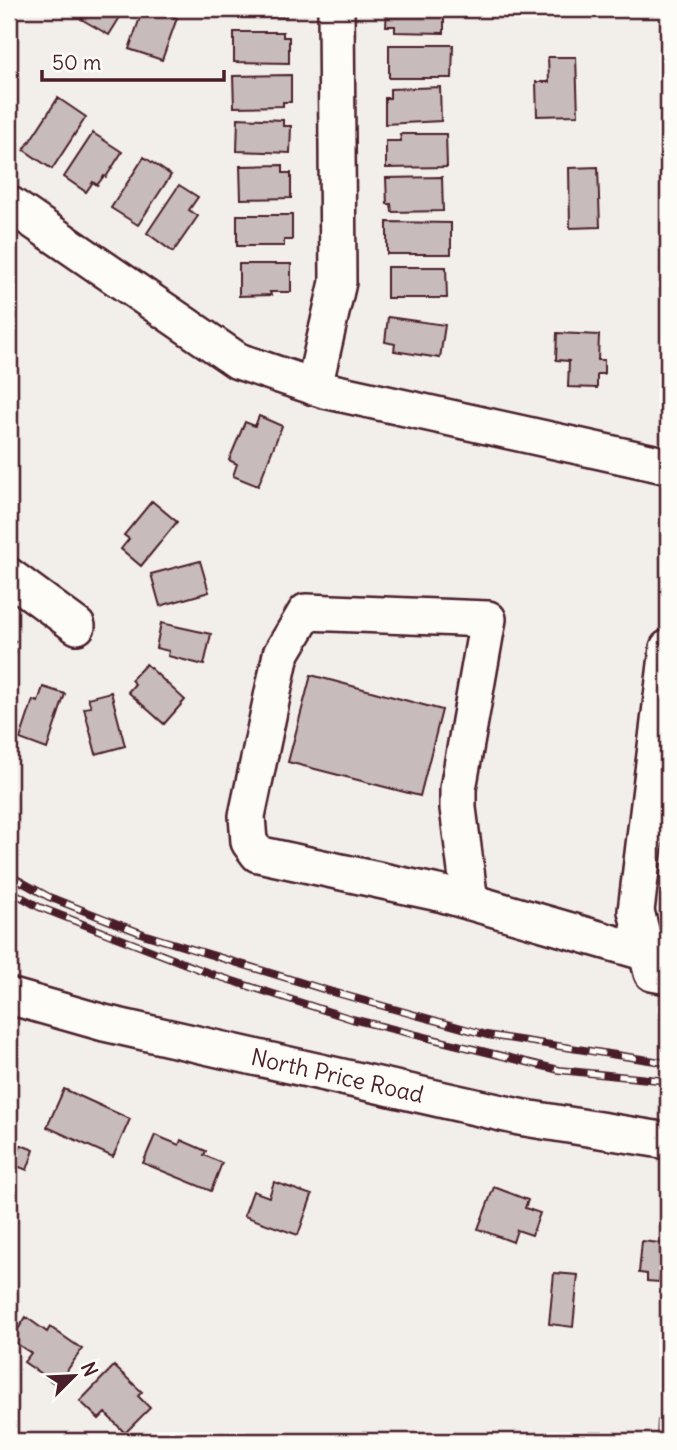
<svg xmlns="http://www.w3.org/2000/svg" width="677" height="1450" font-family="Delius,sans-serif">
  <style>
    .building { fill: #c8bbbb; stroke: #4a1f2b; stroke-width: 2 }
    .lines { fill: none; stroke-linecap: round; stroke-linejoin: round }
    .minor-casing { stroke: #4a1f2b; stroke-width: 40 }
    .minor { stroke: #fdfcf7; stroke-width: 35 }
    .rail-casing { stroke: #4a1f2b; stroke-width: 8 }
    .rail { stroke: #fdfcf7; stroke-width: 5; stroke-dasharray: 16; stroke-linecap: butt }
    .labels { text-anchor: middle; stroke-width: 6; stroke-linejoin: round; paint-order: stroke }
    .street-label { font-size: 23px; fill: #4a1f2b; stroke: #fdfcf7 }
  </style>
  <rect width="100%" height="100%" fill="#f2efeb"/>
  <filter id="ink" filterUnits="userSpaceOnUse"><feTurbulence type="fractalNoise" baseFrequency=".0143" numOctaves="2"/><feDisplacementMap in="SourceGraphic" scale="14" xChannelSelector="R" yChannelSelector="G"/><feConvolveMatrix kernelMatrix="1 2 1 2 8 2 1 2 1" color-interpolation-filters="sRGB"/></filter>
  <g filter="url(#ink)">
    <path class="building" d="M 87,9 L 125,9 L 109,35 L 81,19 Z
      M 143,9 L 171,9 L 169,15 L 177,18 L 162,60 L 129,49 Z
      M 231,9 L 286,9 L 286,17 L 231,17 Z
      M 387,9 L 444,9 L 444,33 L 395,32 L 395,26 L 386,26 Z
      M 234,32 L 283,32 L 283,37 L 289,37 L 289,63 L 234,62 Z
      M 389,45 L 453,45 L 452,78 L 389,78 Z
      M 548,57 L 576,57 L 578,115 L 537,116 L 536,82 L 549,82 Z
      M 291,75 L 291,102 L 283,102 L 283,106 L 234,107 L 233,76 Z
      M 440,87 L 441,121 L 385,124 L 385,98 L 390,98 L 390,89 Z
      M 58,98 L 86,117 L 52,169 L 24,150 Z
      M 238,118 L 283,120 L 283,126 L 291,126 L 290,153 L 237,151 Z
      M 93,133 L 122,152 L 106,177 L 104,176 L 97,185 L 93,182 L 86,192 L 64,177 Z
      M 400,134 L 446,134 L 447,167 L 386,168 L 386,141 L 401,141 Z
      M 144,157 L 171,175 L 138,225 L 111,208 Z
      M 283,165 L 283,173 L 291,173 L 291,198 L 241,199 L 240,166 Z
      M 598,167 L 600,227 L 570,228 L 569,168 Z
      M 442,177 L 443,211 L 392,212 L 391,204 L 387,204 L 386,178 Z
      M 179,185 L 198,197 L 189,210 L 198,216 L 173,252 L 147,233 Z
      M 237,215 L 292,215 L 292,240 L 284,240 L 284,246 L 237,246 Z
      M 387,222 L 451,223 L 451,254 L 387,254 Z
      M 239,264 L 291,264 L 291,292 L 270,292 L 271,295 L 239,296 Z
      M 387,267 L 446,267 L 447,298 L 387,298 Z
      M 388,317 L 445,325 L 440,358 L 394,351 L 395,344 L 385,342 Z
      M 557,333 L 599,335 L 598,360 L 604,360 L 604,374 L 597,374 L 597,388 L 568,387 L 569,361 L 556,360 Z
      M 259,416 L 282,426 L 258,486 L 233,476 L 237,464 L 229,460 L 245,422 L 255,426 Z
      M 152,501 L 177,522 L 141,566 L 121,549 L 129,539 L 124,535 Z
      M 200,561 L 209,592 L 160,606 L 151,574 Z
      M 161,623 L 211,634 L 204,665 L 168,656 L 169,651 L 156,648 Z
      M 9,637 L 16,641 L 11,649 L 16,652 L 10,661 L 14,663 L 9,671 Z
      M 146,664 L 185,700 L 164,724 L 128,692 L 135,684 L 131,680 Z
      M 311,675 L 442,710 L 420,796 L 288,762 Z
      M 43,687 L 65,694 L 47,749 L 20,739 L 33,700 L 38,702 Z
      M 111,692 L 125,746 L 96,754 L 84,708 L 91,707 L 88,698 Z
      M 64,1089 L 130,1119 L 113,1157 L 47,1127 Z
      M 155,1135 L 179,1145 L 181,1140 L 206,1151 L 204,1155 L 222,1163 L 211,1191 L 143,1163 Z
      M 21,1145 L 34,1150 L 27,1170 L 14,1165 Z
      M 274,1182 L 312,1195 L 298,1235 L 244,1216 L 253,1191 L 269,1197 Z
      M 494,1187 L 528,1200 L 525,1208 L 540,1213 L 532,1235 L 517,1230 L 513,1242 L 478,1229 Z
      M 642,1241 L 668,1244 L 668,1276 L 660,1275 L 659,1282 L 647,1281 L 647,1274 L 639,1273 Z
      M 554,1273 L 578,1275 L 573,1327 L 549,1324 Z
      M 26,1317 L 47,1332 L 50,1327 L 82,1349 L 57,1385 L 24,1362 L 31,1353 L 11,1340 Z
      M 114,1366 L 142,1392 L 138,1396 L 150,1408 L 125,1433 L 105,1413 L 99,1419 L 80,1401 Z
      M 658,1420 L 668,1420 L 668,1441 L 657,1441 Z"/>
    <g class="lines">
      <g class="minor-casing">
        <g id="minor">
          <path d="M 9,204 L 238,361 L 324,390 L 668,466"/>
          <path d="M 314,387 L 338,282 L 336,9"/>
          <path d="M 9,576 L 77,626"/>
          <path d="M 668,648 L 636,911 L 652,973 L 668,976"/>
          <path d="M 470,902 L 458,808 L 458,789 L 488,619 L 306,612 L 281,654 L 247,816 L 249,842 L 258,854 L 443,894 C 511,914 579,933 647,953"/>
          <path id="s1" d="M 9,996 L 104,1023 L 519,1117 L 668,1141"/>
        </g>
      </g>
      <use href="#minor" class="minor"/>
      <g class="rail-casing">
        <path id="rail" d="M 9,875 L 49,897 L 146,935 L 326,990 L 487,1035 L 668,1063
          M 9,890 L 39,907 L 214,975 L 352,1019 L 559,1070 L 668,1081"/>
      </g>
      <use href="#rail" class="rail"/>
    </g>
  </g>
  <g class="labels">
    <g class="street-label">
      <text dy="8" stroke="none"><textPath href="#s1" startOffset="338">North Price Road</textPath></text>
    </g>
  </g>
  <rect width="677" height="1450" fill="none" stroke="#fdfcf7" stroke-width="35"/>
  <rect x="18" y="18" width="642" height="1415" fill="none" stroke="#4a1f2b" stroke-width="2.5" filter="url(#ink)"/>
  <g transform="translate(74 1376) rotate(66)" stroke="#fdfcf7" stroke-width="5" paint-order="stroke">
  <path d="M0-5L12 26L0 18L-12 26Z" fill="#4a1f2b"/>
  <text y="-10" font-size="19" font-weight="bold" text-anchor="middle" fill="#4a1f2b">N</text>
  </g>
  <path d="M42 70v10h182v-10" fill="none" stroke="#4a1f2b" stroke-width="3.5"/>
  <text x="52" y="70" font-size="21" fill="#4a1f2b" stroke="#fdfcf7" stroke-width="5" paint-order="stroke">50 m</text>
</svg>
